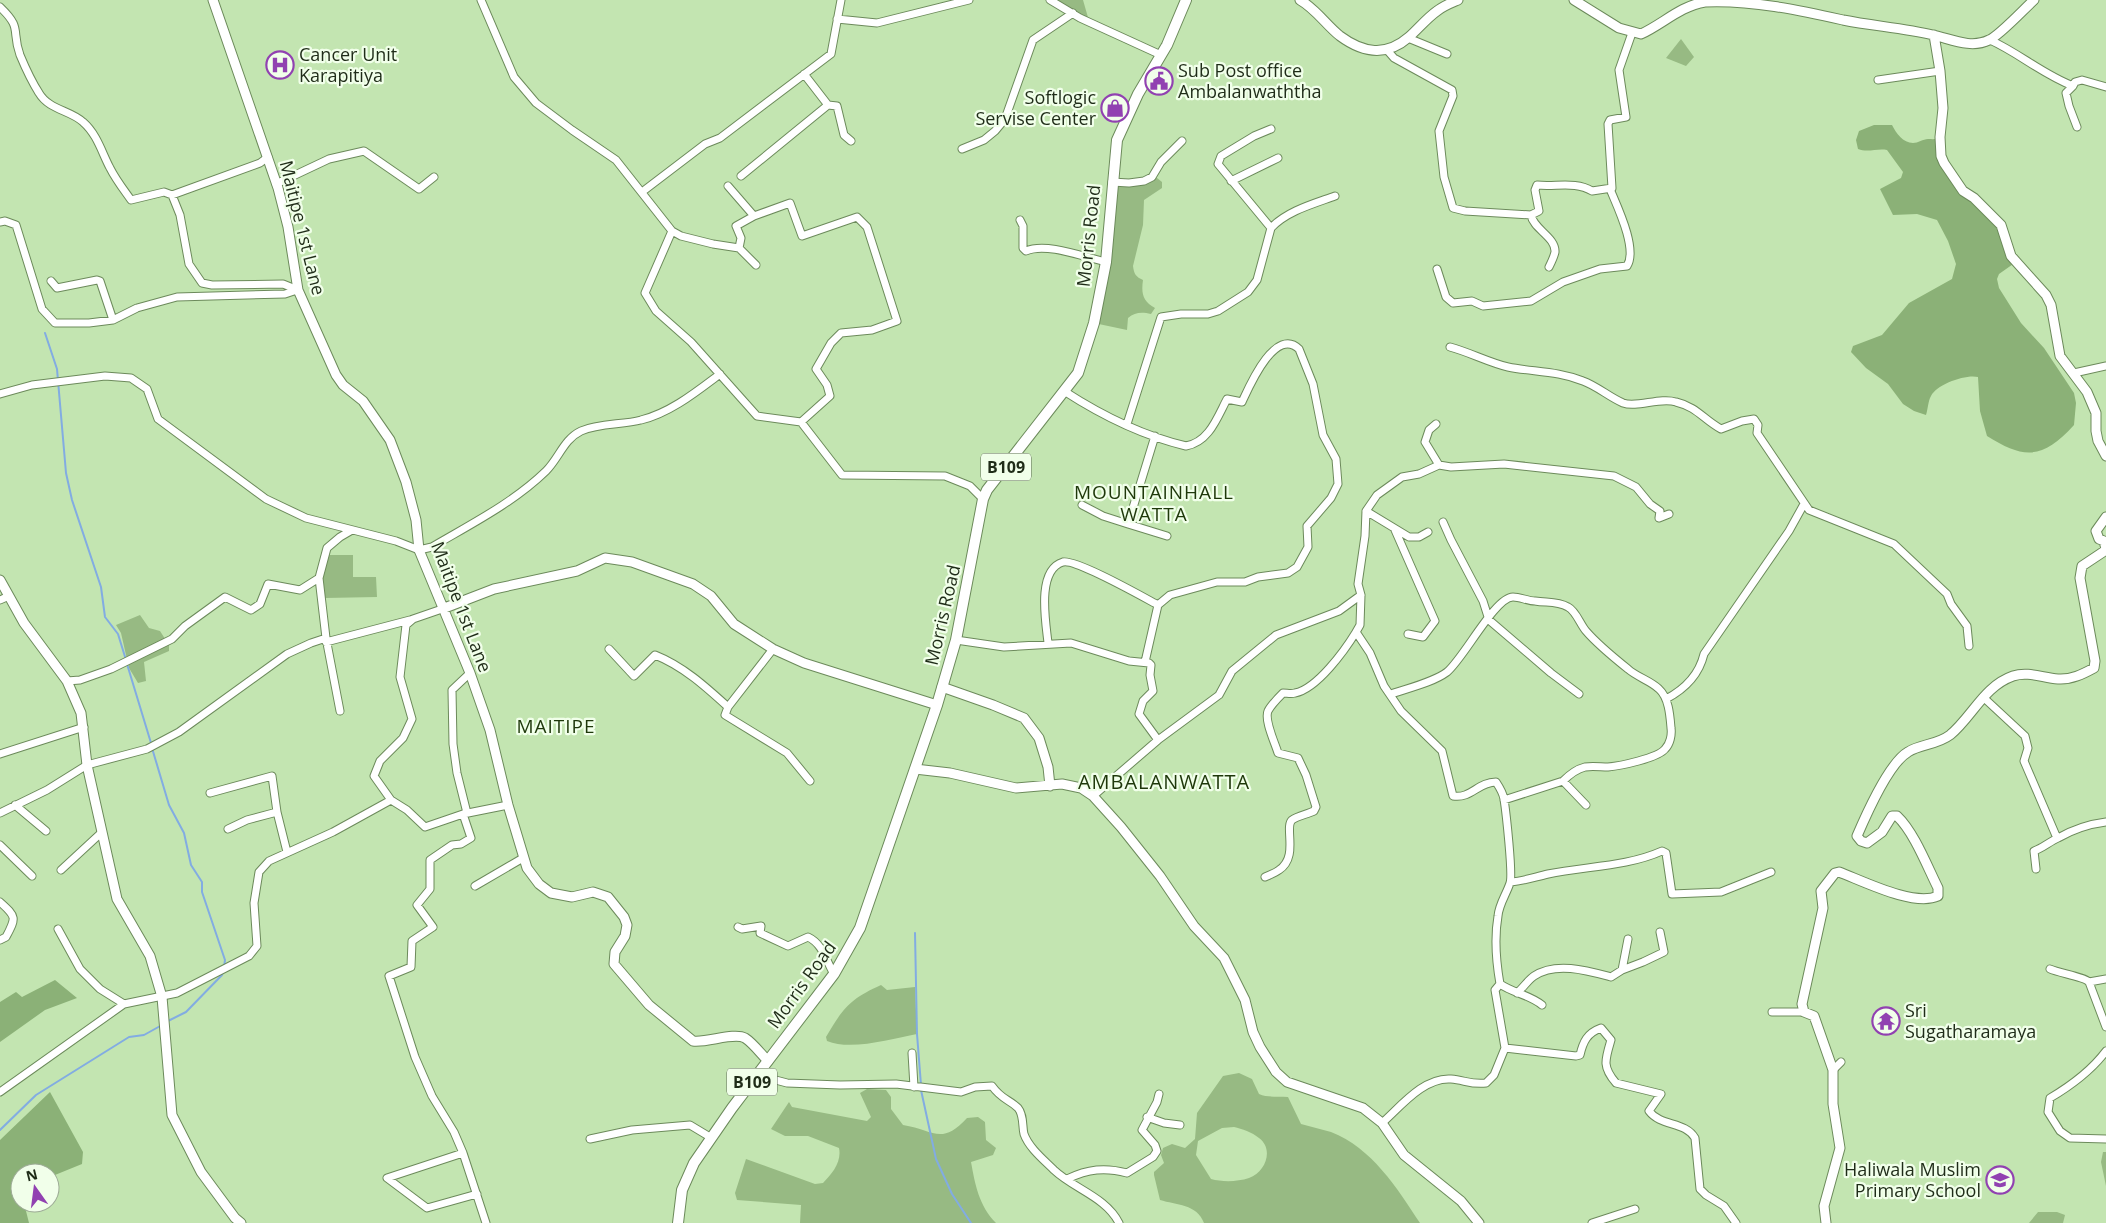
<svg xmlns="http://www.w3.org/2000/svg" width="2106" height="1223" font-family="'Open Sans',sans-serif">
  <style>
    .green { fill: #97ba83; fill-rule: evenodd }
    .forest { fill: #8bb177 }
    .lines { fill: none; stroke-linecap: round; stroke-linejoin: round }
    .stream { stroke: #82ace2; stroke-width: 2 }
    .street-casing { stroke: #6c8a5b; stroke-width: 9 }
    .secondary-casing { stroke: #6c8a5b; stroke-width: 11 }
    .primary-casing { stroke: #6c8a5b; stroke-width: 12 }
    .street { stroke: #fff; stroke-width: 7 }
    .secondary { stroke: #fff; stroke-width: 9 }
    .primary { stroke: #fff; stroke-width: 10 }
    .labels { text-anchor: middle; stroke-width: 4.5; stroke-linejoin: round; paint-order: stroke }
    .shield { fill: #f1ffea; stroke: #5e6b57; stroke-width: 1 }
    .shield-label { font-size: 16px; font-weight: bold; fill: #1f2c18 }
    .poi-label { font-size: 18px; fill: #1f2c18; stroke: #f1ffea; text-anchor: start }
    .street-label { font-size: 18px; fill: #1f2c18; stroke: #f1ffea }
    .neighbourhood-label { font-size: 19px; letter-spacing: 1px; fill: #1e380a; stroke: #f1ffea }
    .quarter-label { font-size: 20px; letter-spacing: 1px; fill: #1e380a; stroke: #f1ffea }
  </style>
  <rect width="100%" height="100%" fill="#c3e5b1"/>
  <path class="green" d="M 1050,0 L 1083,0 L 1089,21 Z
    M 1681,39 L 1694,57 L 1686,66 L 1666,58 Z
    M 1151,178 L 1157,178 L 1162,182 L 1162,188 L 1144,200 L 1143,225 L 1133,266 C 1134,274 1136,277 1143,280 C 1141,294 1143,301 1155,308 L 1151,314 C 1142,312 1135,312 1128,318 L 1127,330 L 1094,323 L 1112,186 Z
    M 329,555 L 353,555 L 353,577 L 376,577 L 377,597 L 325,598 L 323,578 Z
    M 140,615 L 149,628 L 160,631 L 169,645 L 169,651 L 144,662 L 146,681 L 138,683 L 129,668 L 121,633 L 116,625 Z
    M 881,985 L 887,990 L 915,987 L 917,1034 C 891,1039 851,1051 827,1041 L 826,1037 C 843,1008 850,999 881,985 Z
    M 1239,1073 L 1252,1079 L 1259,1094 C 1268,1098 1278,1096 1288,1097 L 1301,1124 C 1311,1127 1321,1129 1331,1132 C 1372,1148 1397,1188 1420,1223 L 1204,1223 C 1197,1204 1176,1205 1160,1200 L 1154,1175 L 1154,1172 L 1164,1163 L 1161,1155 L 1163,1148 L 1172,1144 L 1185,1148 L 1195,1139 L 1197,1113 L 1223,1076 ZM 1234,1127 C 1242,1129 1252,1132 1259,1138 C 1274,1149 1266,1172 1249,1178 C 1237,1182 1222,1182 1211,1179 L 1196,1155 L 1198,1141 L 1222,1128 Z
    M 867,1089 L 886,1090 L 891,1097 L 891,1109 L 903,1125 C 934,1130 941,1146 967,1118 L 978,1117 L 985,1122 L 986,1140 L 996,1148 L 993,1155 L 971,1162 C 975,1184 979,1206 996,1223 L 800,1223 L 801,1205 L 737,1200 L 735,1193 L 746,1159 L 815,1184 L 823,1183 C 832,1174 842,1162 839,1148 L 808,1136 L 785,1136 L 771,1129 L 789,1102 L 792,1107 L 867,1121 L 871,1117 L 860,1093 Z
    M 2103,1152 L 2106,1152 L 2106,1186 L 2101,1162 Z
    M 2038,1212 L 2057,1212 L 2065,1215 L 2063,1223 L 2029,1223 Z"/>
  <path class="forest" d="M 1874,125 L 1892,125 C 1896,133 1903,143 1913,143 C 1918,143 1923,139 1928,139 C 1933,139 1935,140 1940,137 L 1940,148 L 1963,191 L 2001,225 L 2016,262 L 1999,274 L 1997,279 L 1999,288 L 2021,323 L 2044,348 L 2074,393 L 2076,403 L 2074,425 C 2043,459 2025,460 1987,436 L 1980,411 L 1978,377 C 1966,374 1937,384 1931,396 C 1928,401 1928,409 1926,415 L 1914,411 L 1903,404 L 1888,384 L 1866,368 L 1851,352 L 1853,346 L 1882,335 L 1909,303 L 1952,279 L 1956,264 L 1948,241 L 1937,220 L 1917,214 L 1893,215 L 1880,189 L 1901,178 L 1903,172 L 1887,150 C 1877,148 1868,153 1858,149 L 1856,140 L 1859,131 Z
    M 55,980 L 77,998 L 45,1010 L 0,1042 L 0,1002 L 16,992 L 22,997 Z
    M 50,1092 L 83,1152 L 82,1164 L 50,1177 L 50,1173 L 20,1173 L 20,1203 L 24,1203 L 29,1223 L 0,1223 L 0,1140 Z"/>
  <g class="lines">
    <path class="stream" d="M 45,333 L 57,369 L 66,473 L 72,500 L 101,587 L 105,617 L 118,634 L 126,660
      M 127,664 L 151,743
      M 152,748 L 169,805 L 184,833 L 191,865 L 202,882 L 202,892 L 225,960 L 224,967
      M 915,933 L 917,1034 L 921,1085
      M 168,1021 L 186,1012 L 222,975 L 223,972
      M 921,1090 L 936,1159 L 952,1194 L 971,1223
      M 0,1130 L 36,1095 L 129,1037 L 144,1035 L 162,1025"/>
    <g class="street-casing">
      <path id="street" d="M 481,0 L 514,77 L 536,103 L 572,130 L 616,160 L 672,231 L 645,293 L 656,311 L 691,342 L 757,416 L 801,422 L 842,475 L 945,476 L 970,486 L 983,499
        M 1050,0 L 1080,18 L 1161,55
        M 0,7 C 23,29 11,30 20,55 C 25,67 32,82 39,93 C 49,110 70,110 83,122 C 97,134 102,153 110,168 C 116,180 124,190 131,200 L 164,192 L 172,195 L 180,215 L 189,264 L 202,283 L 212,285 L 283,284 L 298,290
        M 837,19 L 877,23 L 969,0
        M 1408,38 L 1447,54
        M 1990,40 C 2019,53 2042,74 2073,86 L 2066,93 L 2069,106 L 2077,127
        M 1387,50 L 1394,58 L 1452,90 L 1453,96 L 1439,131 L 1444,177 L 1453,208 L 1465,211 L 1531,215 L 1539,211 L 1535,190 L 1537,185 C 1556,187 1576,181 1592,191 L 1612,188 L 1608,124 L 1610,120 L 1626,117 L 1619,70 L 1632,33
        M 1878,80 L 1940,71
        M 2073,86 L 2075,82 L 2082,80 L 2106,87
        M 828,105 L 837,106 L 844,135 L 851,141
        M 1271,129 L 1254,136 L 1221,156 L 1218,164 L 1271,228
        M 962,149 L 984,140 L 995,131 L 1005,119 L 1033,40 L 1073,13
        M 741,176 L 828,105 L 804,74
        M 1231,181 L 1278,158
        M 1112,182 L 1129,183 L 1144,181 L 1152,177 L 1161,162 L 1182,141
        M 276,184 L 329,159 L 364,151 L 419,189 L 434,177
        M 728,186 L 754,216 L 790,203 L 802,236 L 857,217 L 867,227 L 897,321 L 872,330 L 841,333 L 831,343 L 816,369 L 827,385 L 830,396 L 801,422
        M 642,192 L 705,144 L 720,138 L 831,54 L 841,0
        M 172,195 L 260,163 L 268,157
        M 1531,215 C 1533,229 1556,237 1555,252 C 1554,257 1551,263 1549,267
        M 1020,220 L 1023,226 L 1023,248 L 1026,251 C 1046,242 1084,257 1106,262
        M 0,222 L 5,221 L 16,225 L 42,309 L 55,323 L 89,323 L 113,320 L 137,308 L 177,297 L 285,294 L 297,290
        M 672,231 L 681,236 L 713,244 L 739,248 L 756,265
        M 739,248 L 741,238 L 736,226 L 754,216
        M 1437,269 L 1446,297 L 1453,303 L 1472,301 L 1483,306 L 1531,301 L 1563,282 L 1600,269 L 1627,266 C 1638,249 1617,206 1610,189
        M 51,281 L 57,288 L 97,280 L 100,281 L 113,320
        M 1450,347 C 1469,352 1490,363 1508,367 C 1533,372 1558,371 1583,381 C 1597,386 1609,397 1623,403 C 1637,408 1660,397 1676,402 C 1697,407 1703,419 1721,429 L 1742,421 L 1754,419 L 1758,425 L 1757,433 L 1809,510 L 1894,544 L 1947,594 L 1951,604 L 1967,626 L 1969,646
        M 2074,373 L 2106,366
        M 1064,391 C 1101,415 1144,436 1186,446 C 1209,442 1217,418 1227,399 L 1242,402 C 1249,387 1275,326 1299,349 L 1313,384 L 1323,435 L 1336,459 L 1338,484 L 1331,498 L 1307,526 L 1308,547 L 1297,567 L 1288,573 L 1258,577 L 1245,582 L 1217,582 L 1170,595 L 1158,605 L 1145,662
        M 0,394 L 32,385 L 105,376 L 131,378 L 147,389 L 158,419 L 266,499 L 306,518 L 396,541 L 419,550 L 432,547 C 471,524 513,503 546,471 C 559,458 564,439 581,431 C 599,423 623,425 641,420 C 670,413 696,392 720,374
        M 1127,424 L 1161,317 L 1181,314 L 1208,314 L 1218,311 L 1248,292 L 1257,280 L 1271,228 C 1287,211 1313,204 1335,196
        M 1436,424 L 1429,430 L 1425,442 L 1439,465
        M 1155,436 L 1128,524 L 1167,536
        M 1082,505 L 1103,516 L 1128,524
        M 1366,511 L 1409,537 L 1419,537 L 1428,532
        M 1443,522 L 1451,540 L 1483,601 L 1489,620 L 1551,673 L 1579,694
        M 1395,530 L 1435,621 L 1423,637 L 1408,634
        M 0,600 L 9,596
        M 442,609 L 413,619 L 406,625 L 400,677 L 412,719 L 403,738 L 380,761 L 374,776 L 391,800 L 407,810 L 425,827 L 463,814 L 508,805
        M 956,640 L 1004,647 L 1071,643 L 1129,661 L 1149,663 L 1151,665 L 1150,675 L 1153,691 L 1143,701 L 1139,714 L 1158,740
        M 326,642 L 410,620
        M 1048,643 C 1046,623 1036,570 1063,562 C 1076,559 1143,597 1158,605
        M 609,649 L 634,676 L 655,655 C 683,666 706,687 728,707
        M 773,649 L 728,707 L 725,715 L 787,753 L 810,781
        M 67,681 L 80,680 L 111,669 L 172,639 L 185,626 L 225,597 L 251,610 L 260,604 L 268,584 L 300,590 L 319,578
        M 1391,694 C 1408,688 1432,683 1447,672 C 1464,658 1495,597 1513,597 C 1520,597 1528,601 1535,601 C 1547,603 1557,601 1568,607 C 1576,611 1580,624 1586,631 C 1598,645 1613,657 1628,669 C 1637,677 1651,681 1659,689 C 1669,698 1670,716 1671,728 C 1672,735 1670,744 1665,749 C 1658,758 1620,766 1608,767 C 1601,767 1592,766 1585,767 C 1577,769 1569,775 1563,781 L 1504,800
        M 1983,697 L 2025,736 L 2028,748 L 2024,761 L 2057,838
        M 1666,699 C 1685,689 1699,675 1704,654 L 1789,531 L 1804,504
        M 340,711 L 326,638 L 319,578 L 327,548 L 340,537 L 352,530
        M 0,754 L 84,727
        M 1563,781 L 1586,805
        M 210,793 L 272,776 L 277,812 L 287,852
        M 1093,796 L 1158,740 L 1219,695 L 1232,671 L 1276,635 L 1339,611 L 1361,595
        M 15,805 L 46,831
        M 0,813 L 47,790 L 87,765 L 147,749 L 179,732 L 287,654 L 311,643 L 326,638
        M 467,813 L 457,773 L 453,744 L 452,690 L 470,673
        M 463,814 L 471,838 L 461,844 L 452,845 L 430,860 L 430,889 L 417,905 L 433,927 L 412,941 L 411,967 L 389,976 L 415,1057 L 432,1096 L 454,1132 L 463,1153 L 486,1223
        M 228,829 L 247,820 L 277,812
        M 0,845 L 32,876
        M 2036,869 L 2034,851 C 2043,848 2049,842 2058,838 C 2072,830 2090,824 2106,822
        M 61,870 L 101,833
        M 1265,877 C 1270,875 1275,873 1279,870 C 1299,857 1284,827 1292,820 C 1297,816 1308,814 1314,811 L 1316,807 L 1306,775 L 1298,758 L 1278,753 C 1275,743 1264,720 1268,711 C 1271,705 1278,698 1283,693 C 1287,693 1291,694 1295,693 C 1317,689 1345,650 1356,632
        M 1511,882 C 1524,881 1535,877 1548,874 C 1586,866 1626,867 1662,851 L 1666,853 L 1672,894 L 1721,892 L 1771,872
        M 475,886 L 523,858
        M 0,902 C 17,917 16,918 6,937 L 0,940
        M 738,927 L 742,929 L 761,926 L 760,933 L 788,946 L 808,937 C 823,944 826,961 834,974
        M 58,929 L 80,969 L 100,989 L 124,1004
        M 2050,969 C 2059,973 2085,977 2089,982 L 2106,979
        M 1622,970 L 1643,962 L 1664,952 L 1660,932
        M 2089,982 L 2106,1027
        M 1500,984 C 1513,993 1530,995 1542,1005
        M 1517,993 C 1523,988 1528,980 1534,976 C 1556,961 1589,971 1611,977 L 1622,970 L 1628,939
        M 1772,1012 L 1804,1012
        M 1505,1048 L 1576,1056 L 1580,1055 C 1583,1042 1587,1033 1601,1028 L 1611,1040 C 1605,1060 1602,1067 1616,1083 L 1661,1094 L 1649,1111 C 1661,1127 1685,1121 1695,1138 L 1700,1189 L 1706,1195 L 1724,1206 L 1736,1223
        M 2106,1051 C 2091,1071 2072,1085 2050,1098 L 2048,1112 L 2060,1131 L 2070,1138 L 2106,1139
        M 912,1053 L 914,1087
        M 1833,1070 L 1841,1062
        M 757,1075 L 787,1083 L 840,1085 L 896,1084 L 961,1092 L 975,1087 L 992,1086 C 1002,1100 1009,1099 1018,1108 C 1024,1115 1022,1126 1024,1134 C 1029,1148 1044,1160 1054,1170 C 1074,1189 1106,1197 1119,1223
        M 0,1092 L 124,1004 L 177,993 L 249,956 L 257,946 L 254,903 L 259,872 L 269,861 L 333,832 L 391,800
        M 1147,1117 L 1164,1123 L 1180,1125
        M 1382,1123 C 1401,1106 1424,1077 1451,1079 C 1464,1080 1472,1085 1486,1083 L 1494,1075 L 1505,1048 L 1495,990 L 1500,984 C 1496,961 1494,939 1498,916 C 1499,904 1506,895 1510,883 C 1513,874 1506,812 1504,799 C 1503,793 1500,788 1496,782 C 1478,782 1471,799 1453,796 L 1442,751 L 1401,711 L 1384,686 L 1370,653 L 1356,632 L 1360,625 L 1361,595 L 1358,584 L 1365,536 L 1366,511 L 1377,495 L 1402,477 L 1419,474 L 1439,465 L 1451,467 L 1504,464 L 1614,476 L 1636,487 L 1650,504 L 1660,511 L 1659,518 L 1669,514
        M 590,1139 L 632,1130 L 690,1125 L 710,1137
        M 463,1153 L 387,1178 L 427,1208 L 477,1194
        M 1067,1179 C 1088,1169 1105,1167 1127,1173 L 1153,1157 L 1157,1151 L 1155,1145 L 1142,1130 L 1157,1102 L 1159,1094
        M 1592,1223 L 1635,1209"/>
    </g>
    <g class="secondary-casing">
      <path id="secondary" d="M 213,0 L 278,188 L 288,227 L 298,290 L 336,375 L 343,385 L 363,401 L 390,440 L 406,482 L 416,520 L 419,550 L 470,673 L 490,730 L 508,805 L 527,868 L 539,884 L 551,893 L 572,897 L 593,892 L 608,897 L 624,917 L 627,925 L 625,936 L 615,952 L 614,964 L 649,1005 L 693,1041 C 707,1043 734,1032 745,1038 C 753,1043 761,1054 768,1061
        M 1300,0 C 1316,9 1326,25 1340,36 C 1363,53 1386,57 1409,37 C 1419,28 1427,18 1437,11 C 1443,6 1451,3 1458,0
        M 1574,0 L 1619,28 L 1641,34 C 1663,24 1680,6 1705,2 C 1751,0 1799,10 1843,20 C 1873,26 1904,28 1933,35 C 1951,39 1971,49 1989,40 C 1999,36 2024,9 2034,0
        M 1934,35 L 1940,71 L 1943,108 L 1940,137 L 1941,156 L 1944,163 L 1963,191 L 1974,198 L 2001,225 L 2011,256 L 2046,295 L 2051,305 L 2060,356 L 2087,392 L 2096,413 L 2096,431 L 2098,441 L 2106,456
        M 2106,517 L 2096,531 L 2099,539 L 2104,541 L 2106,549
        M 0,580 L 24,623 L 67,681 L 81,713 L 87,765 L 117,899 L 150,956 L 162,997 L 172,1115 L 201,1172 L 235,1218 L 241,1223
        M 442,609 L 494,589 L 577,571 L 605,558 L 632,562 L 693,584 L 711,596 L 734,624 L 773,649 L 804,663 L 937,705
        M 942,687 L 993,705 L 1024,718 L 1039,738 L 1048,767 L 1050,786
        M 915,769 L 950,773 L 1016,788 L 1062,784 L 1081,788 L 1093,796 L 1121,827 L 1160,876 L 1194,926 L 1224,958 L 1245,1000 L 1253,1032 L 1260,1047 L 1276,1072 L 1287,1082 L 1363,1108 L 1382,1123 L 1404,1155 L 1461,1201 L 1479,1223
        M 1826,1223 L 1824,1206 L 1840,1148 L 1833,1104 L 1833,1070 L 1814,1016 L 1804,1012 L 1802,1004 L 1823,908 L 1821,891 L 1835,873 L 1839,872 C 1863,881 1914,907 1938,896 L 1938,888 C 1927,866 1914,832 1897,816 L 1892,816 L 1882,832 L 1867,843 L 1861,841 L 1857,836 C 1866,815 1889,763 1908,752 C 1920,744 1937,745 1950,735 C 1972,717 1984,686 2013,676 C 2028,671 2043,678 2058,679 C 2071,680 2083,674 2094,668 L 2095,661 L 2080,578 L 2082,566 L 2106,550"/>
    </g>
    <g class="primary-casing">
      <path id="primary" d="M 678,1223 L 682,1190 L 694,1163 L 732,1108 L 834,974 L 860,928 L 937,705 L 956,640 L 983,499 L 987,490 L 1078,373 L 1094,323 L 1106,262 L 1117,140 L 1138,94 L 1167,45 L 1186,0"/>
    </g>
    <use href="#street" class="street"/>
    <use href="#secondary" class="secondary"/>
    <use href="#primary" class="primary"/>
  </g>
  <defs>
    <g id="hospital-ring" transform="scale(1.4375)"><circle r="9.5" fill="#f1ffea" stroke="#9141b1" stroke-width="1.5"/><path d="M-5-5h3v3.5h4V-5h3V5h-3V1.5h-4V5h-3Z" fill="#9141b1"/></g>
    <g id="civic-ring" transform="scale(1.4375)"><circle r="9.5" fill="#f1ffea" stroke="#9141b1" stroke-width="1.5"/><path d="M-.6-6.5H3V-4.5H.6V-3L4-1V1h2V6H-6V1h2V-1L-.6-3ZM-1.2 2.5V6h2.4V2.5Z" fill="#9141b1"/></g>
    <g id="shop-ring" transform="scale(1.4375)"><circle r="9.5" fill="#f1ffea" stroke="#9141b1" stroke-width="1.5"/><path d="M-5-2.5h2.3a2.7 3.5 0 0 1 5.4 0H5L5.5 6h-11ZM-1.5-2.5h3a1.5 2.3 0 0 0-3 0Z" fill="#9141b1"/></g>
    <g id="temple-ring" transform="scale(1.4375)"><circle r="9.5" fill="#f1ffea" stroke="#9141b1" stroke-width="1.5"/><path d="M0-6L5-2H3V0L6.5 2.5H4V6H1.5V3h-3V6H-4V2.5H-6.5L-3 0V-2H-5Z" fill="#9141b1"/></g>
    <g id="school-ring" transform="scale(1.4375)"><circle r="9.5" fill="#f1ffea" stroke="#9141b1" stroke-width="1.5"/><path d="M0-5L7-2L0 1L-7-2ZM-4 1L0 2.5L4 1V4Q0 6-4 4Z" fill="#9141b1"/></g>
  </defs>
  <g fill-rule="evenodd">
    <use href="#hospital-ring" x="280" y="65"/>
    <use href="#civic-ring" x="1159" y="81"/>
    <use href="#shop-ring" x="1115" y="108"/>
    <use href="#temple-ring" x="1886" y="1021"/>
    <use href="#school-ring" x="2000" y="1180"/>
  </g>
  <g class="labels">
    <g class="shield">
      <rect x="981" y="453.5" width="50" height="27" rx="4"/>
      <rect x="727" y="1068.5" width="50" height="27" rx="4"/>
    </g>
    <g class="shield-label">
      <text x="1006" y="473">B109</text>
      <text x="752" y="1088">B109</text>
    </g>
    <g class="poi-label">
      <text x="299" y="61">Cancer Unit<tspan x="299" dy="21">Karapitiya</tspan></text>
      <text x="1178" y="77">Sub Post office<tspan x="1178" dy="21">Ambalanwaththa</tspan></text>
      <text x="1096" y="104" text-anchor="end">Softlogic<tspan x="1096" dy="21">Servise Center</tspan></text>
      <text x="1905" y="1017">Sri<tspan x="1905" dy="21">Sugatharamaya</tspan></text>
      <text x="1981" y="1176" text-anchor="end">Haliwala Muslim<tspan x="1981" dy="21">Primary School</tspan></text>
    </g>
    <g class="street-label">
      <text transform="translate(302 228) rotate(76)" y="6">Maitipe 1st Lane</text>
      <text transform="translate(1089 236) rotate(-84)" y="6">Morris Road</text>
      <text transform="translate(461 607) rotate(69)" y="6">Maitipe 1st Lane</text>
      <text transform="translate(943 615) rotate(-77)" y="6">Morris Road</text>
      <text transform="translate(802 985) rotate(-54)" y="6">Morris Road</text>
    </g>
    <g class="neighbourhood-label">
      <text x="1154" y="499">MOUNTAINHALL<tspan x="1154" dy="22">WATTA</tspan></text>
      <text x="556" y="733">MAITIPE</text>
    </g>
    <g class="quarter-label">
      <text x="1164" y="789">AMBALANWATTA</text>
    </g>
  </g>
  <g transform="translate(35 1188) rotate(346)"><circle r="24" fill="#f1ffea" stroke="#9dab96"/>
  <path d="M0-4L9 19L0 12L-9 19Z" fill="#9141b1"/>
  <text y="-8" font-size="14" font-weight="bold" text-anchor="middle" fill="#1f2c18">N</text>
  </g>
</svg>
